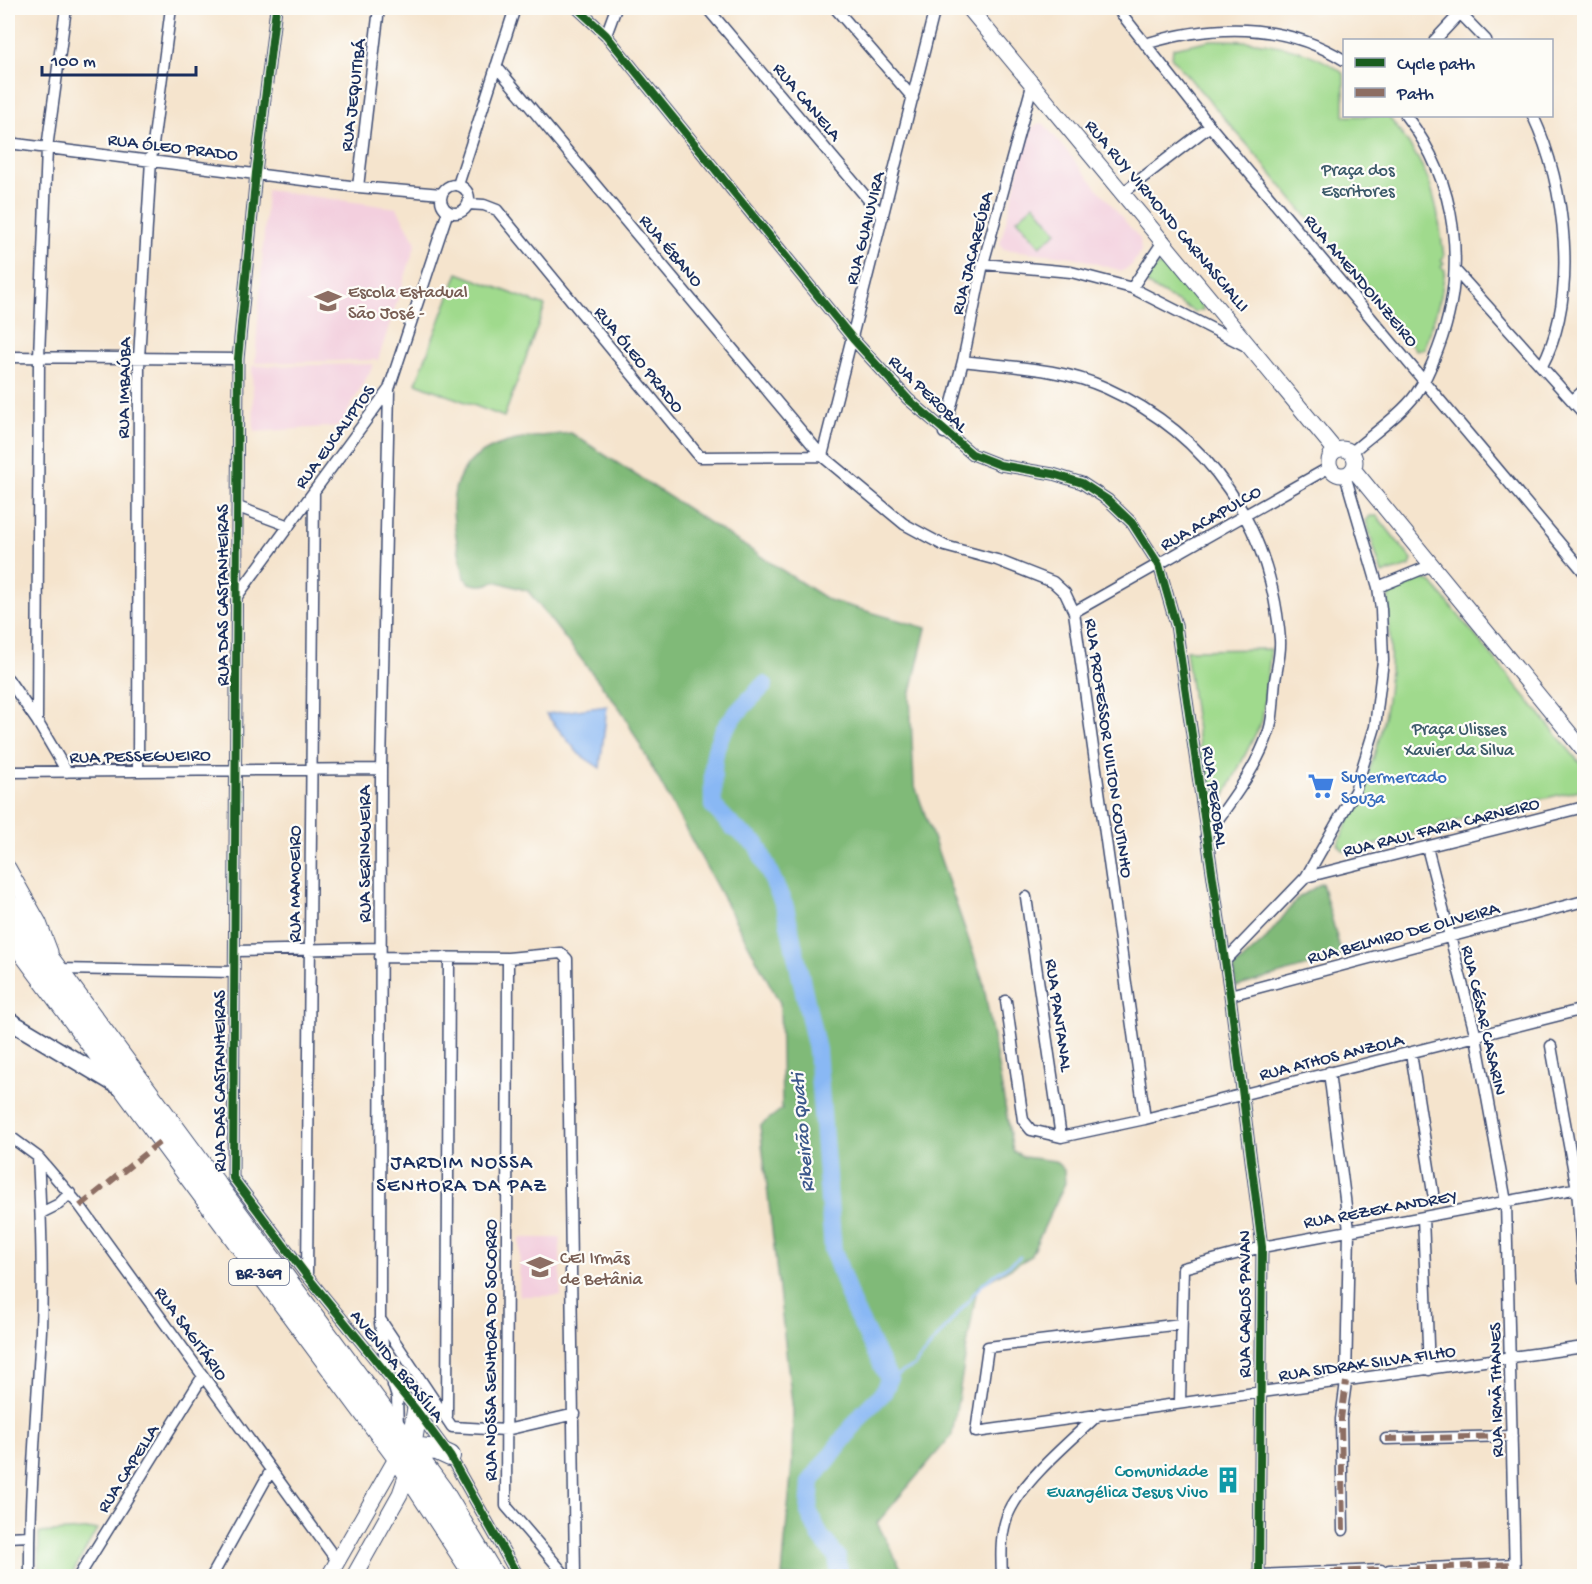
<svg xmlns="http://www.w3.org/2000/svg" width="1592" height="1584" font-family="'Gochi Hand',sans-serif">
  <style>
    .built { fill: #f3cfde }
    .green { fill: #a0da8d; stroke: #5e8476; stroke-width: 1.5 }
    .forest { fill: #80ba78; stroke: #4e746b; stroke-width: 1.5 }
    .water { fill: #89b8f4; stroke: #5274a9; stroke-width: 1.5 }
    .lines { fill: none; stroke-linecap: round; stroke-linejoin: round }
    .stream { stroke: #89b8f4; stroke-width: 3 }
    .river { stroke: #89b8f4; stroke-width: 18 }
    .street-casing { stroke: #3c4a6f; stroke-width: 13 }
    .secondary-casing { stroke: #3c4a6f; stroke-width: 17 }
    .primary-casing { stroke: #3c4a6f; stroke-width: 19 }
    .highway-casing { stroke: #3c4a6f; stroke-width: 22 }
    .street { stroke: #fff; stroke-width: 10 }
    .secondary { stroke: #fff; stroke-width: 15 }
    .primary { stroke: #fff; stroke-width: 16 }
    .highway { stroke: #fff; stroke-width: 20 }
    .quiet { stroke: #8d6e63; stroke-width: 6; stroke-dasharray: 12 6; stroke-linecap: butt }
    .cycleway-casing { stroke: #fdfcf7; stroke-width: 11 }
    .cycleway { stroke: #1b5e20; stroke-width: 8 }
    .labels { text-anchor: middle; stroke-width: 4.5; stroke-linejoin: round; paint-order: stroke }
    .shield { fill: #fdfcf7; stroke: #5f6c8c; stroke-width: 1.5 }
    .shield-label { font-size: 16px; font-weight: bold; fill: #1b2f5e }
    .street-label { font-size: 18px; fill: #1b2f5e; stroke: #fdfcf7 }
    .park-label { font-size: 18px; fill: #3c5a6a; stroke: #fdfcf7 }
    .education-label { font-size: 18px; fill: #785e54; stroke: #fdfcf7; text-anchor: start }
    .shop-label { font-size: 18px; fill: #366cbe; stroke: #fdfcf7; text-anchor: start }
    .culture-label { font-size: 18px; fill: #0d838f; stroke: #fdfcf7; text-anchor: end }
    .water-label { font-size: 20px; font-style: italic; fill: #3c588b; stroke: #fdfcf7 }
    .neighbourhood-label { font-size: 20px; letter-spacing: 1.5px; fill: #1b2f5e; stroke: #fdfcf7 }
  </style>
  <rect width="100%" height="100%" fill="#fdfcf7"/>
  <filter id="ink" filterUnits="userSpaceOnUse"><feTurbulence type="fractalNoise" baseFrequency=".0167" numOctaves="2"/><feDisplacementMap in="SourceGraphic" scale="12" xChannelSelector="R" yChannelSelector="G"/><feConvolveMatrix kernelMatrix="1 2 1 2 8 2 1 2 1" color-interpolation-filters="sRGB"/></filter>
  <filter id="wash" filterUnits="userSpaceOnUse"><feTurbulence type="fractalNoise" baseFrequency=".008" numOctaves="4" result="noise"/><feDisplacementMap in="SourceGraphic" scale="24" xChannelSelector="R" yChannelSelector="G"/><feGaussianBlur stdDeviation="1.35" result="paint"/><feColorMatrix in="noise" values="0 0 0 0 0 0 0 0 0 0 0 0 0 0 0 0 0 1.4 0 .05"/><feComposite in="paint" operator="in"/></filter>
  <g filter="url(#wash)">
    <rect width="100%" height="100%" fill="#f5e4cd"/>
    <path class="built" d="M 1039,123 L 1044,124 L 1140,239 L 1141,251 L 1131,266 L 1122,271 L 1073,257 L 1003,249 L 1000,244 L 1028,135 L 1031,128 Z
      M 267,190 L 397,208 L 416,243 L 378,360 L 255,363 Z
      M 374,364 L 340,426 L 254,432 L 252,366 Z
      M 520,1238 L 560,1238 L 561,1296 L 519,1296 Z"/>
    <path class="green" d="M 1211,40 C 1255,39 1309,46 1344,74 L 1344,116 L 1388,116 C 1431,171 1435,188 1444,257 L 1441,260 L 1444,264 L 1441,267 L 1445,270 L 1441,296 L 1424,349 L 1416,350 L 1251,149 L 1172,58 L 1173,48 Z
      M 1034,204 L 1057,232 L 1040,246 L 1017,219 Z
      M 1163,264 L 1201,299 L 1203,310 L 1195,312 L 1148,285 L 1146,277 L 1152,269 Z
      M 458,273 L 545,306 L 504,417 L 416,383 Z
      M 1370,516 L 1377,516 L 1412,560 L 1410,566 L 1382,574 L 1366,521 Z
      M 1419,577 L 1432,583 L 1584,768 L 1584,789 L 1491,811 L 1351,852 L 1343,850 L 1338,844 C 1365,784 1387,736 1390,669 C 1392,643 1387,617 1389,591 L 1393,586 Z
      M 1271,649 L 1262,721 L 1220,805 L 1207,804 L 1186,650 Z
      M 97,1529 L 71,1576 L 39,1576 L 39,1533 Z"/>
    <path class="forest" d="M 571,433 L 828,600 L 926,628 L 910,696 L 914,783 L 983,981 L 1013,1151 L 1024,1157 L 1055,1161 L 1064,1170 L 1065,1183 L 1030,1257 L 977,1287 L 952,1435 L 877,1523 L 905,1576 L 782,1576 L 792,1463 L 793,1412 L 760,1126 L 782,1109 L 780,1003 L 621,710 L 528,591 L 495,581 C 485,586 480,586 469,583 L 464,577 C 460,554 453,530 453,508 C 453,441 520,438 571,433 Z
      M 1322,883 L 1342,956 L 1236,987 L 1233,969 L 1264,941 L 1298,898 Z"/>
    <path class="water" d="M 607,706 L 600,768 L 579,754 L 546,714 Z"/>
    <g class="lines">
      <path class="stream" d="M 889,1379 L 914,1366 L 982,1284 L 1020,1257"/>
      <path class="river" d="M 764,685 C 717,732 711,737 713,806 L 733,827 L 757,845 L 785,907 L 817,1050 L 833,1250 L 853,1307 L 889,1379 L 883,1393 L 864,1412 L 811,1481 L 809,1512 L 820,1536 L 837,1557 L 840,1576"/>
    </g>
  </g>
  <g filter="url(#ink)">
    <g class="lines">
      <g class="street-casing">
        <path id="street" d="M 276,8 L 256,173 L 238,359 L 233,1178 L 307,1276 L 417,1411 L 450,1456 L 518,1576
          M 577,8 L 606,35 L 853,339 L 908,399 L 972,454 L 1000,465 L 1053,474 L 1082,483 L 1108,500 L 1132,523 L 1159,565 L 1176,625 L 1230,995 L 1262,1247 L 1259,1576
          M 707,8 L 883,217
          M 835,8 L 913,98
          M 1117,8 L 1210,126 L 1584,572
          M 1455,8 L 1486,40
          M 606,35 L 616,8
          M 1435,40 L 1465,8
          M 1145,44 C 1212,24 1283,22 1344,60
          M 496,66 L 822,456 L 904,524 L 928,537 L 945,546 L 997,560 L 1053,582 L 1065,593 L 1074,612 L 1145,1119
          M 1533,116 C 1566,186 1579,296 1542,366
          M 8,143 L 358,187 L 442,194
          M 458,185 L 515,8
          M441 199a14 14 0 1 1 28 0a14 14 0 1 1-28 0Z
          M 358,187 L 379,8
          M 1124,192 L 1210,126
          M 468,204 L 484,205 L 497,210 L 700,457 L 822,456
          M 983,264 L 1071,272 L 1132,288 L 1246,346
          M 1455,270 L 1584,414
          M 1132,288 L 1164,240
          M 8,357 L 238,359
          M 963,361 C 1011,367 1062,368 1106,388 C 1210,435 1271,527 1280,640 C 1281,653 1277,668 1275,681 C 1273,697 1274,716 1269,731 C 1256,770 1230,802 1206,836
          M 389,389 L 381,769 L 380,1319 L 452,1427 L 506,1430 L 575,1414
          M 1573,400 L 1584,390
          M 944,433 L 963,361 L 983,264 L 1033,82
          M 1352,452 C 1371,435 1402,414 1416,394 C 1426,380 1432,365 1438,349 C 1468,271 1458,182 1406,116
          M 822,456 L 935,8
          M 238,507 L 289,526
          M 1378,587 L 1432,565
          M 238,595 L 389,389 L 448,211
          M 1074,612 L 1330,467
          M 8,679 L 37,721 L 67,772
          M 37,721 L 39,357 L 47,148 L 66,8
          M 138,771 L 139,358 L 151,160 L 171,8
          M 8,772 L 381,769
          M 1427,847 L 1476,1037 L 1506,1202 L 1515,1576
          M 1306,877 L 1584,807
          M 1026,897 L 1061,1137
          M 235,951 L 380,948
          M 380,957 L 508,958 L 561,953 L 567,959 L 575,1576
          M 508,958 L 506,1506 L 566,1576
          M 1225,961 L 1306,877 L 1355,791 L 1375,727 L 1383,661 L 1381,609 L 1378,587 L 1345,475
          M 57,969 L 234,972
          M 1230,995 L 1584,901
          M 1006,1001 L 1023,1120 L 1031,1130 L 1061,1137 L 1145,1119 L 1584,1009
          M 1551,1046 L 1577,1189 L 1584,1280
          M 1411,1053 L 1433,1193
          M 1329,1072 L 1349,1230 L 1346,1382 L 1341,1419 L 1343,1530
          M 8,1135 L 38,1157 L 80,1206 L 337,1561
          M 41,1213 L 59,1204 L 70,1193
          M 1423,1217 L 1429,1370
          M 307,1276 L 314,491
          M 380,1323 L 387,1373
          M 1181,1324 L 988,1347 L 976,1432 L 1584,1347
          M 393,1385 L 397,1397 L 398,1429
          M 1180,1402 L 1183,1268 L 1262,1247 L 1584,1187
          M 447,1416 L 449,959
          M 1386,1439 L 1512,1436
          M 8,1537 L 30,1536
          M 1389,1570 L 1514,1564
          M 1259,1575 L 1381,1570
          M 30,1576 C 29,1494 37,1412 41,1330 C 43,1272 41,1214 38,1157
          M 79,1576 L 203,1376
          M 212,1576 L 271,1470
          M 1002,1576 C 1001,1556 1000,1531 1009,1512 C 1024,1479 1073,1439 1100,1413"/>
      </g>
      <g class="secondary-casing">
        <path id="secondary" d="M 969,8 L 1335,450
          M1329 462a13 13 0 1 1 26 0a13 13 0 1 1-26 0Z
          M 1353,469 L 1584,751
          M 8,868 L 39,923 L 50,952
          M 329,1576 L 397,1457 L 404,1452
          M 354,1576 L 400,1494 L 409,1468"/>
      </g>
      <g class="primary-casing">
        <path id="primary" d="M 8,1020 L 120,1087"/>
      </g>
      <g class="highway-casing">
        <path id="highway" d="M 8,903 L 442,1490 L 494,1576
          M 8,932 L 397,1457 L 475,1576
          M 411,1447 L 437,1450 L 450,1456
          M 411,1447 L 417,1411"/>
      </g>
      <use href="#street" class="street"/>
      <use href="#secondary" class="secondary"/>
      <use href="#primary" class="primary"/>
      <use href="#highway" class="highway"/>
      <path class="quiet" d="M 80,1206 L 161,1141
        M 1386,1439 L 1512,1436
        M 1343,1530 L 1341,1419 L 1346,1382
        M 1389,1570 L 1514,1564
        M 1259,1575 L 1381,1570"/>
      <g class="cycleway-casing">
        <path id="cycleway" d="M 276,8 L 256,173 L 238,359 L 233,1178 L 307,1276 L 417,1411 L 450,1456 L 518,1576
          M 577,8 L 606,35 L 853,339 L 908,399 L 972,454 L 1000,465 L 1053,474 L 1082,483 L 1108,500 L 1132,523 L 1159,565 L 1176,625 L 1230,995 L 1262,1247 L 1259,1576"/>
      </g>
      <use href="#cycleway" class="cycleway"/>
    </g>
  </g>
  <defs>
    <g id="school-bare" transform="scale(2.07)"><path d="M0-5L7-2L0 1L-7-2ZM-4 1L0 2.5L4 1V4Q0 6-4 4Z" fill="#8d6e63" stroke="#fdfcf7" stroke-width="2.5" paint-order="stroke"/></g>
    <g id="supermarket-bare" transform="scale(2.07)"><path d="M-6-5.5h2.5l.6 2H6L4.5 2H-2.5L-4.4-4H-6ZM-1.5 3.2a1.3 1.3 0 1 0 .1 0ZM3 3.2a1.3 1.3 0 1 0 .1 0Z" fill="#3f7fe0" stroke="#fdfcf7" stroke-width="2.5" paint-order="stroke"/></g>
    <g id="building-bare" transform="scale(2.07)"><path d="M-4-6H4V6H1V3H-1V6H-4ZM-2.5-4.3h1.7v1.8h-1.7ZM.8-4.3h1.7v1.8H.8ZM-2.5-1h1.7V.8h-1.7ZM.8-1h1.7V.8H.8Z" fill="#0f9aa8" stroke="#fdfcf7" stroke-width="2.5" paint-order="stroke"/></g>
  </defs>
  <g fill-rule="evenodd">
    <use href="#school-bare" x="328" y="301"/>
    <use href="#supermarket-bare" x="1321" y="786"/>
    <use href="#school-bare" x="540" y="1267"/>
    <use href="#building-bare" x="1228" y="1480"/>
  </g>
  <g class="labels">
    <rect class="shield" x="229" y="1259" width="60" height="26" rx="4.5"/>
    <g class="shield-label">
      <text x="259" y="1278">BR-369</text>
    </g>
    <g class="street-label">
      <text transform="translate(352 95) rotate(-83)" y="6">RUA JEQUITIBÁ</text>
      <text transform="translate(808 101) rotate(50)" y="6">RUA CANELA</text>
      <text transform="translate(173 146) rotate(7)" y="6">RUA ÓLEO PRADO</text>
      <text transform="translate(1168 215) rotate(50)" y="6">RUA RUY VIRMOND CARNASCIALLI</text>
      <text transform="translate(864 228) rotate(-76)" y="6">RUA GUAIUVIRA</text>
      <text transform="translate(672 250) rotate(50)" y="6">RUA ÉBANO</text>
      <text transform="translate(971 253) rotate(-76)" y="6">RUA JACAREÚBA</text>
      <text transform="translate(1362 280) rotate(50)" y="6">RUA AMENDOINZEIRO</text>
      <text transform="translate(640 359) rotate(51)" y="6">RUA ÓLEO PRADO</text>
      <text transform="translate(123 388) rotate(-89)" y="6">RUA IMBAÚBA</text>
      <text transform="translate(929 393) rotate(44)" y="6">RUA PEROBAL</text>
      <text transform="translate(334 436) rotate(-54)" y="6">RUA EUCALIPTOS</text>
      <text transform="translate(1210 517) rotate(-30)" y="6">RUA ACAPULCO</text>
      <text transform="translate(222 595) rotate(-90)" y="6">RUA DAS CASTANHEIRAS</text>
      <text transform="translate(1110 748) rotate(82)" y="6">RUA PROFESSOR WILTON COUTINHO</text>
      <text transform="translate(140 755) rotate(-1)" y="6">RUA PESSEGUEIRO</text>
      <text transform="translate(1216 797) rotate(82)" y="6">RUA PEROBAL</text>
      <text transform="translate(1441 826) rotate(-14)" y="6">RUA RAUL FARIA CARNEIRO</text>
      <text transform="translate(364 854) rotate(-90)" y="6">RUA SERINGUEIRA</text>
      <text transform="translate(294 884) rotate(-90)" y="6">RUA MAMOEIRO</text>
      <text transform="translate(1403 932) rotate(-15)" y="6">RUA BELMIRO DE OLIVEIRA</text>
      <text transform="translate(1060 1015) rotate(82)" y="6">RUA PANTANAL</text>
      <text transform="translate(1485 1020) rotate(77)" y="6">RUA CÉSAR CASARIN</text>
      <text transform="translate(1331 1056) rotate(-14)" y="6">RUA ATHOS ANZOLA</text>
      <text transform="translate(219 1081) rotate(-90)" y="6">RUA DAS CASTANHEIRAS</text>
      <text transform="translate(1380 1208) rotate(-10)" y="6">RUA REZEK ANDREY</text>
      <text transform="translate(1244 1304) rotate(-90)" y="6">RUA CARLOS PAVAN</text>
      <text transform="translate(192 1333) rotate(54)" y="6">RUA SAGITÁRIO</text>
      <text transform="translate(490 1350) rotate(-90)" y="6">RUA NOSSA SENHORA DO SOCORRO</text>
      <text transform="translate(1367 1362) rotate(-8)" y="6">RUA SIDRAK SILVA FILHO</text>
      <text transform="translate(398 1365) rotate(51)" y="6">AVENIDA BRASÍLIA</text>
      <text transform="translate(1495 1390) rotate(-91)" y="6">RUA IRMÃ THANES</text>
      <text transform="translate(127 1468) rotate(-58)" y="6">RUA CAPELLA</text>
    </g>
    <g class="park-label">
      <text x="1358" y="175">Praça dos<tspan x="1358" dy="21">Escritores</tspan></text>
      <text x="1459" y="734">Praça Ulisses<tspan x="1459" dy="21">Xavier da Silva</tspan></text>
    </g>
    <g class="education-label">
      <text x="348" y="297">Escola Estadual<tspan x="348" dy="21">São José -</tspan></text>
      <text x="560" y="1263">CEI Irmãs<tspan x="560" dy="21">de Betânia</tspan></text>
    </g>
    <g class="shop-label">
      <text x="1341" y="782">Supermercado<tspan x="1341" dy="21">Souza</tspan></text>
    </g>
    <g class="culture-label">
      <text x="1208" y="1476">Comunidade<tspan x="1208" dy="21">Evangélica Jesus Vivo</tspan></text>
    </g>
    <g class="water-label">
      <text transform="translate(801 1133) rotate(-95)" y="7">Ribeirão Quati</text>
    </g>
    <g class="neighbourhood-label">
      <text x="462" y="1168">JARDIM NOSSA<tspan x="462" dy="23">SENHORA DA PAZ</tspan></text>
    </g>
  </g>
  <rect width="1592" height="1584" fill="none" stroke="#fdfcf7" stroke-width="30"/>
  <rect x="1343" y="39" width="210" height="78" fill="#fdfcf7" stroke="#a3aaba" stroke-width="1.5"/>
  <rect x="1355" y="58" width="30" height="9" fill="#1b5e20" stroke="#a3aaba" stroke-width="1.5"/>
  <text x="1397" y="69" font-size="18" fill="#1b2f5e">Cycle path</text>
  <rect x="1355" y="88" width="30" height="9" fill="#8d6e63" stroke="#a3aaba" stroke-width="1.5"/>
  <text x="1397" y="99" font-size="18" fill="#1b2f5e">Path</text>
  <path d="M42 66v9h154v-9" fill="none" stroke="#1b2f5e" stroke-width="3"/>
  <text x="51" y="66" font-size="18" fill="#1b2f5e" stroke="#fdfcf7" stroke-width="4.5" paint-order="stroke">100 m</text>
</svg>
